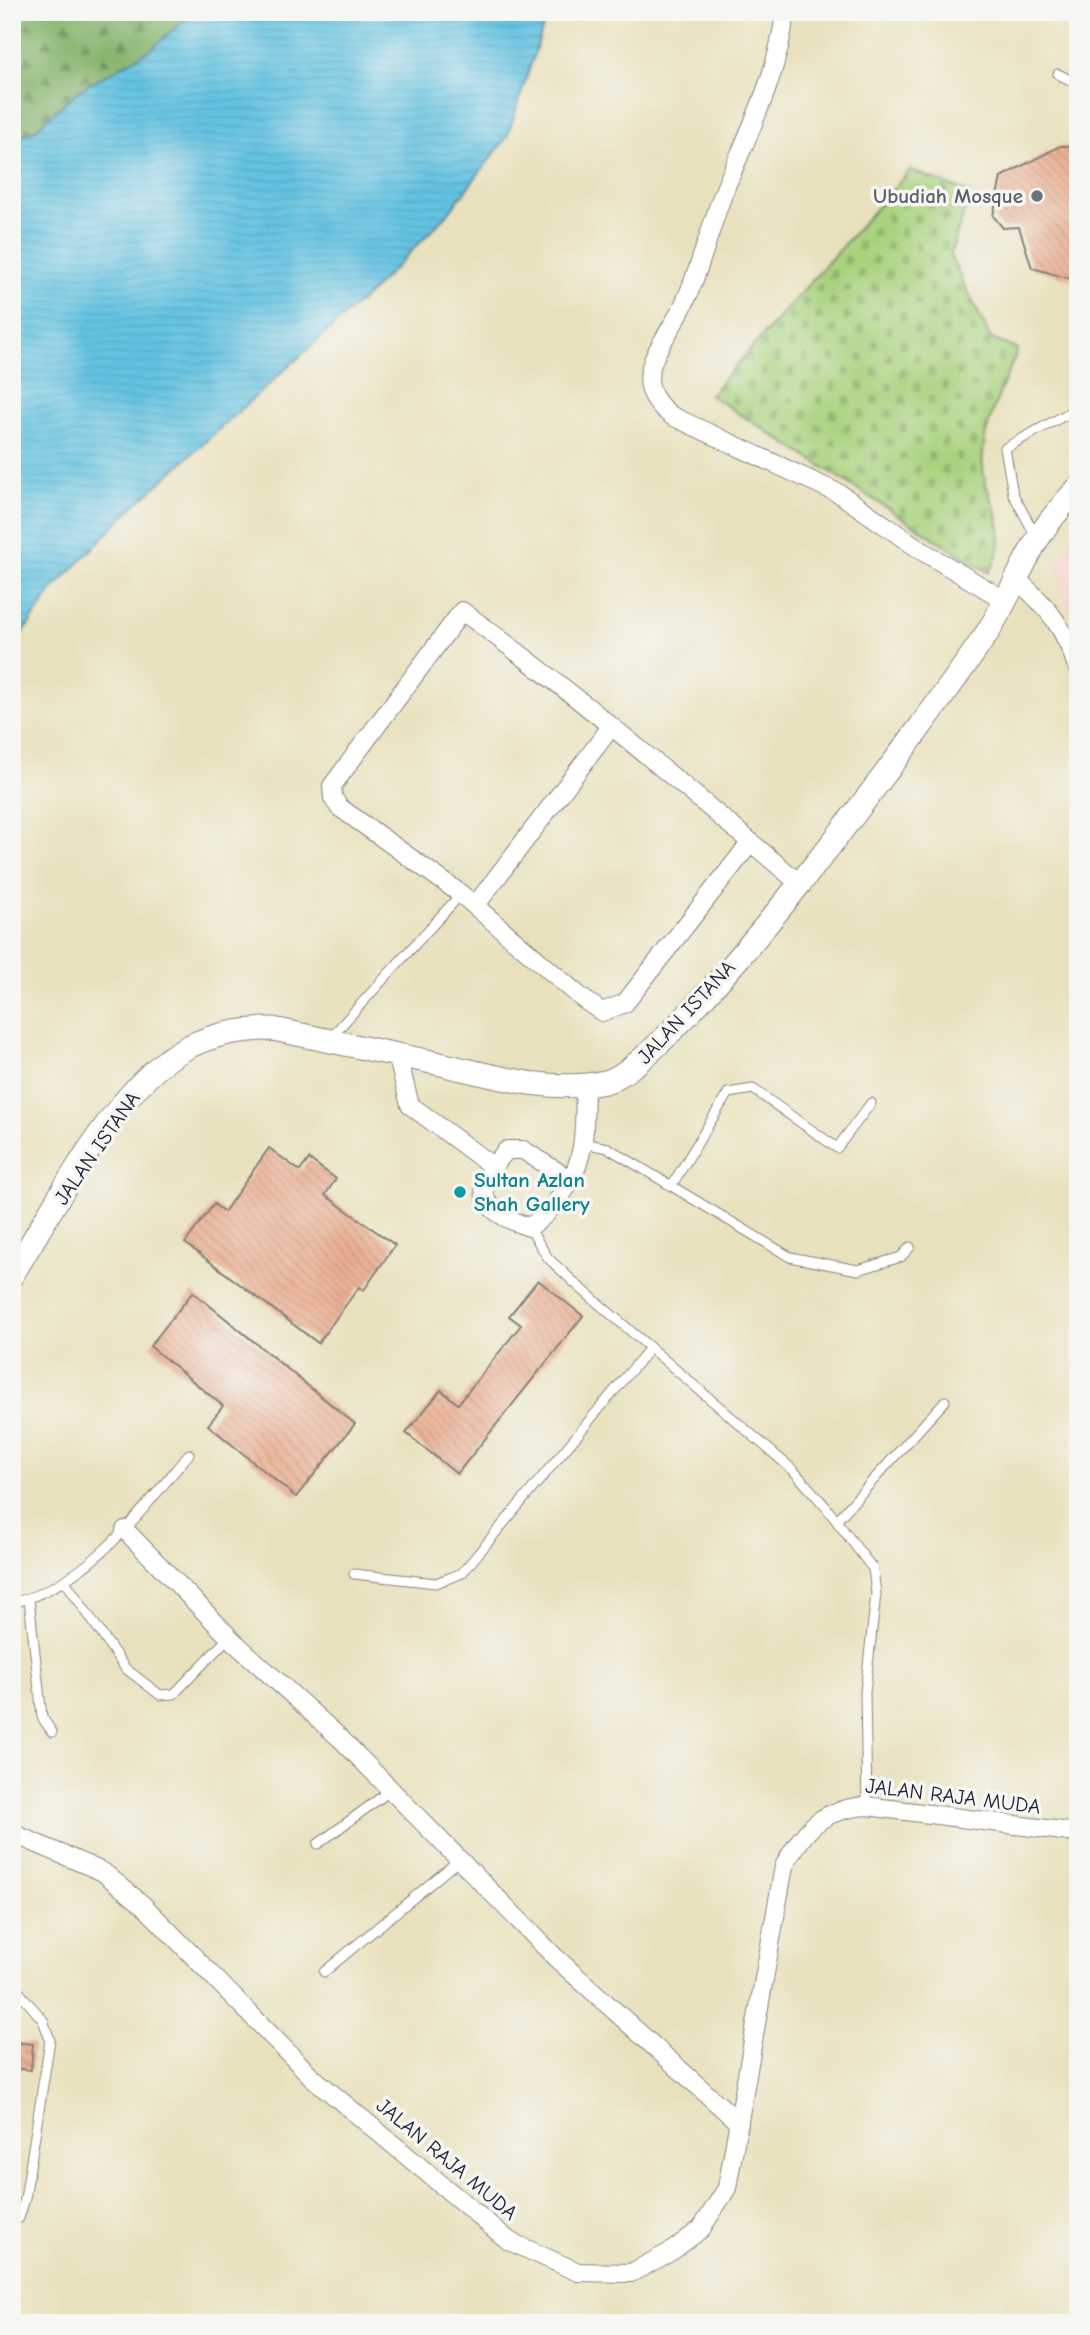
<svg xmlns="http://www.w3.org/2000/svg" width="1090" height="2335" font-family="'Comic Neue',sans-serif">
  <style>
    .built { fill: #f7d1c6 }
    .forest { fill: url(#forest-firs); stroke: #546b54; stroke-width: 2 }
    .cemetery { fill: url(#cemetery-stones); stroke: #667a5c; stroke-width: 2 }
    .water { fill: url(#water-rules); stroke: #43728e; stroke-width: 2 }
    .building { fill: url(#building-back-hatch) }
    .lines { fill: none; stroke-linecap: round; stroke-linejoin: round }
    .service-casing { stroke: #86827c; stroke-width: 11 }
    .minor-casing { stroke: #86827c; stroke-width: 20 }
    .tertiary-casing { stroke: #86827c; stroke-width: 25 }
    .service { stroke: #fff; stroke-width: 9 }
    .minor { stroke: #fff; stroke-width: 18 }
    .tertiary { stroke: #fff; stroke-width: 23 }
    .worship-dot { fill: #6b7280; stroke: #f6f6f2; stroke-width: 2.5 }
    .culture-dot { fill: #0f9aa8; stroke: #f6f6f2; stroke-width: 2.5 }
    .labels { text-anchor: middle; stroke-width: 7; stroke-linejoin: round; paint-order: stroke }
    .worship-label { font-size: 21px; font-weight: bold; fill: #5b616d; stroke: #f6f6f2; text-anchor: end }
    .street-label { font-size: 21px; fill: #22223b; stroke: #f6f6f2 }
    .culture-label { font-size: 21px; font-weight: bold; fill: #0d838f; stroke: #f6f6f2; text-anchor: start }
  </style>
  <defs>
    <pattern id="forest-firs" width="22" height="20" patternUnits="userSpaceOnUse" patternTransform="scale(1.75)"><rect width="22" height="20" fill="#86b46d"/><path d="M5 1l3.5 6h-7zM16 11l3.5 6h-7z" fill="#6d925b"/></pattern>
    <pattern id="cemetery-stones" width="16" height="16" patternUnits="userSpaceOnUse" patternTransform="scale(1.75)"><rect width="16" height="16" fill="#a9d27e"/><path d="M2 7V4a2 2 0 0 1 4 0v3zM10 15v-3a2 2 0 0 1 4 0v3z" fill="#91b46e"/></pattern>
    <pattern id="water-rules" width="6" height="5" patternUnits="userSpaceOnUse" patternTransform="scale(1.75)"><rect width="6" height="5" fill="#64c3e2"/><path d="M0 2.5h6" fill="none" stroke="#56a7c3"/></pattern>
    <pattern id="building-back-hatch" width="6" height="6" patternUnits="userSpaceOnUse" patternTransform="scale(1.75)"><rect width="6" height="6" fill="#eaae90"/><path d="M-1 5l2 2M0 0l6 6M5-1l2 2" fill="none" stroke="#c8957d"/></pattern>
  </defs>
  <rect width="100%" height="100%" fill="#f6f6f2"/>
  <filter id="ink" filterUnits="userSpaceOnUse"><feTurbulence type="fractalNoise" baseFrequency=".0143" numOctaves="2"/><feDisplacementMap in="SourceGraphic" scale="14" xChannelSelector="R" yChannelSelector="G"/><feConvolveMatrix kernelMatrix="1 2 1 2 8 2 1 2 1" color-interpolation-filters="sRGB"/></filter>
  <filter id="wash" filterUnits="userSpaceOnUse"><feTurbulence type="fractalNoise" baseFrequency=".00686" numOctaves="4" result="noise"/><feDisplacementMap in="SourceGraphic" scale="28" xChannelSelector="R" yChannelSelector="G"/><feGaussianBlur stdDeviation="1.57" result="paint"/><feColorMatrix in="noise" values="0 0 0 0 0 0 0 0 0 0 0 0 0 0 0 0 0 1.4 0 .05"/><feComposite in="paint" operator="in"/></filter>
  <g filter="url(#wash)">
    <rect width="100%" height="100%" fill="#e9e1bd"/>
    <path class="built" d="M 1078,523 L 1078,630 L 1055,572 Z"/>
    <path class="forest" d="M 12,12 L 194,12 L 150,50 L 78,91 L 34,131 L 12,139 Z"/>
    <path class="cemetery" d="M 910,170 L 970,193 L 950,256 L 991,339 L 1018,349 C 1005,382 986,417 983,453 C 978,502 1020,519 989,573 L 710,395 Z"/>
    <path class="water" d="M 194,12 L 548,12 L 507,137 L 445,217 L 371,292 L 133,507 L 54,588 L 12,649 L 12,139 L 34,131 L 78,91 L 150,50 Z"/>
    <g id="blocks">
      <path class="building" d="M 1060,146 L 1078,146 L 1078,281 L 1032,268 L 1019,227 L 1003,228 L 993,216 L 1001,177 Z
        M 269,1148 L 300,1171 L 309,1159 L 336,1179 L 325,1195 L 395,1245 L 364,1290 L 359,1287 L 318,1343 L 185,1243 L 214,1204 L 224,1212 Z
        M 538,1280 L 583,1316 L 457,1474 L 406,1433 L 441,1390 L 458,1404 L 521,1325 L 509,1316 Z
        M 193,1292 L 355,1424 L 296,1497 L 208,1425 L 223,1406 L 150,1346 Z
        M 12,2042 L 33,2044 L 31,2070 L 12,2068 Z"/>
    </g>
  </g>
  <g filter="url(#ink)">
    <use href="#blocks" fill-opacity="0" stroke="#86827c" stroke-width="2"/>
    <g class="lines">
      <g class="service-casing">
        <path id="service" d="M 1058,74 L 1078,84
          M 1037,538 L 1013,494 L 1005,448 L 1078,408
          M 330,1038 L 461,894
          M 582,1143 L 608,1148 L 790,1257 L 858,1270 L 901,1257 L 910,1247
          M 672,1185 L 728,1093 L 753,1089 L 837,1148 L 871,1103
          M 529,1227 L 548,1258 L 578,1286 L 793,1470 L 825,1506 L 873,1569 L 876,1594 L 865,1692 L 867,1806
          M 837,1520 L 945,1401
          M 354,1574 L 436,1583 L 462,1573 L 650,1348
          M 65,1581 L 125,1668 L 160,1695 L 174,1694 L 229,1637
          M 29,1599 L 42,1717 L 52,1732
          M 12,1603 C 90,1584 140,1512 189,1454
          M 318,1844 L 391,1790
          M 324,1972 L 459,1860
          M 12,1984 L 43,2020 L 50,2040 L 25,2199 L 19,2218 L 12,2223"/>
      </g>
      <g class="minor-casing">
        <path id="minor" d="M 785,12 C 778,76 749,131 725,189 C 710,227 701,267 684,304 C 674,326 655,348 650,371 C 646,391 657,405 672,416 L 840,494 L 922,551 L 1006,601
          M 1018,581 C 1049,607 1065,629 1078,669
          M 751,842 L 625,1003 L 602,1012 L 583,999 L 461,894 L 339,807 L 333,798 L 332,786 L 462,611 C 579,696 689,790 799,883
          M 475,906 L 611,727
          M 397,1055 L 410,1105 L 492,1166
          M 569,1179 L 523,1150 L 507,1150 C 470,1190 479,1211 529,1227 C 551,1214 574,1182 580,1156 C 586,1134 584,1107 585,1084
          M 125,1530 L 234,1642 L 341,1739 L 556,1958 L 739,2123
          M 12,1833 L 103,1872 L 143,1905 L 312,2077 L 509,2241 L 578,2272 L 631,2273 L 672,2251 L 701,2229 L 727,2188 L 784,1866 C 805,1828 822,1809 867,1806 L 1078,1833"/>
      </g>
      <g class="tertiary-casing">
        <path id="tertiary" d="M 12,1275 C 55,1207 118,1080 190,1046 C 216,1033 245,1029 273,1029 C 327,1040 382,1052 436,1063 C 490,1075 549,1094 605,1082 C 674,1066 937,708 987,633 C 1006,603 1019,571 1037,540 C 1048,522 1063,504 1078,488"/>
      </g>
      <use href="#service" class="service"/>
      <use href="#minor" class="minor"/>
      <use href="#tertiary" class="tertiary"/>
    </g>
  </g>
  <circle class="worship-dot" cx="1037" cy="196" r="7"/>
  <circle class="culture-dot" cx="460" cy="1192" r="7"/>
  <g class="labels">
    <g class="worship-label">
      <text x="1023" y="203">Ubudiah Mosque</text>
    </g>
    <g class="street-label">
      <text transform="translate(686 1012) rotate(-47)" y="7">JALAN ISTANA</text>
      <text transform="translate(97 1148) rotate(-55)" y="7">JALAN ISTANA</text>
      <text transform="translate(953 1796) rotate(7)" y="7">JALAN RAJA MUDA</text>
      <text transform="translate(447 2159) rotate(40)" y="7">JALAN RAJA MUDA</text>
    </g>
    <g class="culture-label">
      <text x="474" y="1187">Sultan Azlan<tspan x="474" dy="24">Shah Gallery</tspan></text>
    </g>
  </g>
  <rect width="1090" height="2335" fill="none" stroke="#f6f6f2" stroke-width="42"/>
</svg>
